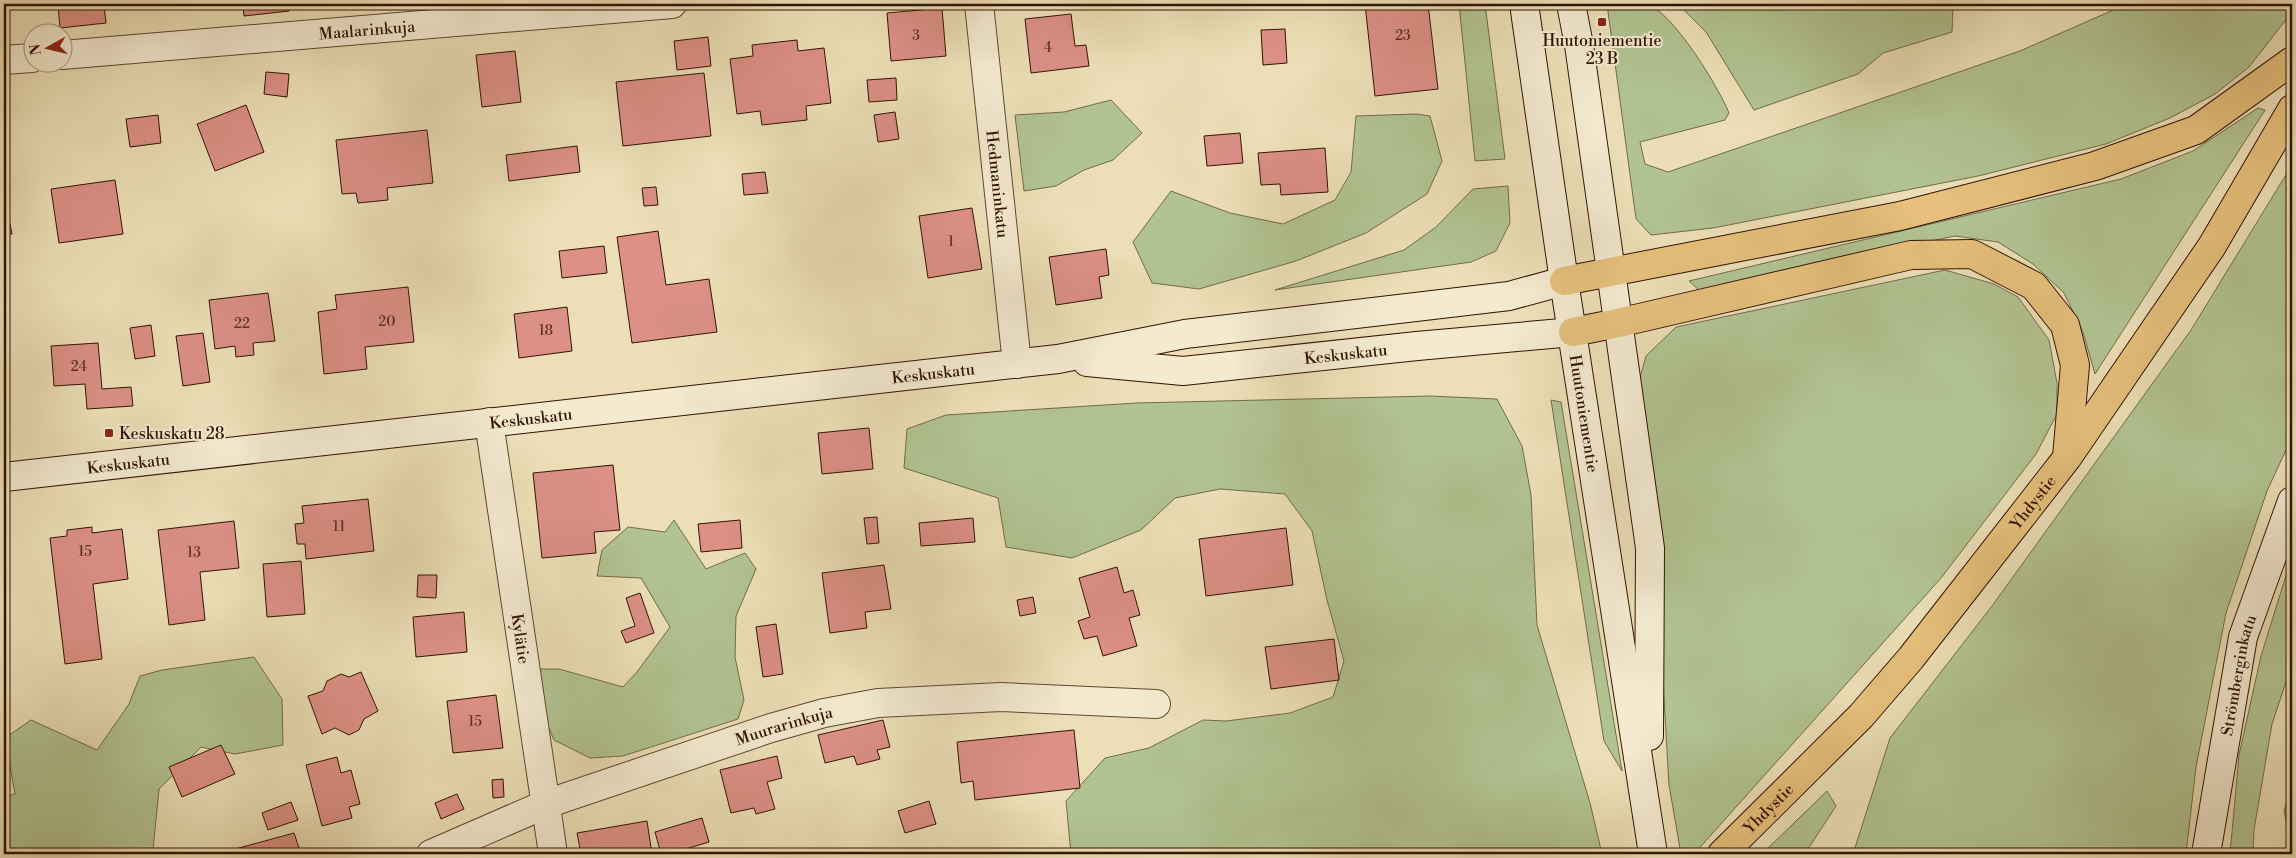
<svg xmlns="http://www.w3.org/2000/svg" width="2296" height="858" font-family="'Libre Bodoni',serif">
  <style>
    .green { fill: #b2c392; stroke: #726b4b }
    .building { fill: #dc9086; stroke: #321304 }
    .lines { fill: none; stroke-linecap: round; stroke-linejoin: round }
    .street-casing { stroke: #604631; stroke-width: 30 }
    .secondary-casing { stroke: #321304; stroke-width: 30 }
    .highway-casing { stroke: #321304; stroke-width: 30 }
    .street { stroke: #f3ead0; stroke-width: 28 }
    .secondary { stroke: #f3ead0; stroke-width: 28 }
    .highway { stroke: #e6c07c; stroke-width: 28 }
    .poi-dot { fill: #8f2418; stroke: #f3ead0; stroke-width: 2 }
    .labels { text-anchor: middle; stroke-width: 4; stroke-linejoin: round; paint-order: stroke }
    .number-label { font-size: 14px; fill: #5c3224 }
    .street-label { font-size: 16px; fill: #321304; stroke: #f3ead0 }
    .poi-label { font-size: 16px; fill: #321304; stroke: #f3ead0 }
  </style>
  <rect width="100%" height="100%" fill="#ecdfb7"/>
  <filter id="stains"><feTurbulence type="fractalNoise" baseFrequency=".004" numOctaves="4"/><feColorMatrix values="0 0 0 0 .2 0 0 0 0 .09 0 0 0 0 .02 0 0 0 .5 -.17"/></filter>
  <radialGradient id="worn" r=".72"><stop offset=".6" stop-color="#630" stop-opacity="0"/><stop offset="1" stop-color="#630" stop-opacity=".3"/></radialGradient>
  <path class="green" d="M 1459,4 L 1485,4 L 1505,159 L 1475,161 Z
    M 1607,4 C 1619,4 1634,1 1646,4 C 1672,10 1719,88 1729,113 L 1725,120 L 1640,142 L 1645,164 L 1668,172 L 2020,51 L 2127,4 L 2292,4 L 2292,12 L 2249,67 L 2215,94 L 2170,118 L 2106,144 L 1978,176 L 1713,228 L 1651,235 L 1636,219 Z
    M 1678,4 L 1953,4 L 1952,32 L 1883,53 L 1858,74 L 1754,110 L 1706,32 Z
    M 1111,100 L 1142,133 L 1113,160 L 1084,170 L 1056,186 L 1024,191 L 1015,115 L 1064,112 Z
    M 2258,108 L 2265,110 L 2095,374 L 2083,332 L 2064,293 L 2033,264 L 1998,242 L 1955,236 L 1700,291 L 1689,281 L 2121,179 L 2193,151 Z
    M 1416,114 L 1430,116 L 1442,161 L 1427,194 L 1366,233 L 1296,261 L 1199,289 L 1152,283 L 1133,242 L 1171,191 L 1230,213 L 1283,224 L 1335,200 L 1351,172 L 1356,116 Z
    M 2292,165 L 2292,437 L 2267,491 L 2226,613 L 2196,767 L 2186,854 L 1853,854 L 1890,738 L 1992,606 L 2191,330 Z
    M 1508,186 L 1510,223 L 1496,251 L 1471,262 L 1275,290 L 1404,250 L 1436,227 L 1473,189 Z
    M 1945,270 L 1994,284 L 2018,297 L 2049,340 L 2057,383 L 2057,414 L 2036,454 L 1941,578 L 1694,854 L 1681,854 L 1669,785 L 1663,681 L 1663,570 L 1640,378 L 1646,356 L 1676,327 Z
    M 1430,396 L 1497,399 L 1522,446 L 1531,495 L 1537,625 L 1590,803 L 1602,854 L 1071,854 L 1066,801 L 1105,758 L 1149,748 L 1203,720 L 1226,721 L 1290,713 L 1333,697 L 1344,661 L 1327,600 L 1312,531 L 1285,494 L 1220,489 L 1175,498 L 1141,530 L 1072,558 L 1006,547 L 998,498 L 904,468 L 907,429 L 946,415 L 1137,403 Z
    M 1551,400 L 1561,402 L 1622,771 L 1604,741 Z
    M 674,520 L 706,569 L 745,553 L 756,569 L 736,616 L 735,657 L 744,700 L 738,719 L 623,756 L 590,758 L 554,740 L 537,700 L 541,669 L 559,669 L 623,687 L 637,672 L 670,627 L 641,578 L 597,576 L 602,550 L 628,527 L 665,532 Z
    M 2292,556 L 2292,664 L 2272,724 L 2254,830 L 2253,854 L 2230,854 L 2239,755 L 2261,656 Z
    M 254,657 L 282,699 L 283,745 L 235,754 L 201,747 L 159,789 L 153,850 L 130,854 L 4,854 L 4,797 L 15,794 L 5,738 L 31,720 L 97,750 L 129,704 L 140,676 L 162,670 Z
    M 2292,783 L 2292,847 L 2284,811 Z
    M 1827,791 L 1836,806 L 1810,846 L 1802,854 L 1762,854 Z"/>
  <path class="building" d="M 58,4 L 104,4 L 106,23 L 60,28 Z
    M 243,4 L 288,4 L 289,11 L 244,16 Z
    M 1365,4 L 1428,4 L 1438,89 L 1375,96 Z
    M 942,8 L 946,56 L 891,61 L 887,13 Z
    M 1071,14 L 1075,46 L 1086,45 L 1089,66 L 1031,73 L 1025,19 Z
    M 1285,29 L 1287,63 L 1263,65 L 1261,30 Z
    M 708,37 L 711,66 L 677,70 L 674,41 Z
    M 797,40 L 798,51 L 824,48 L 831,103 L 806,106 L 807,120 L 762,125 L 760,111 L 737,114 L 730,59 L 753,56 L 752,45 Z
    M 515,51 L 521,102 L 482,107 L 476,55 Z
    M 266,72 L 289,74 L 287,97 L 264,94 Z
    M 704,73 L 711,136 L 623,146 L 616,82 Z
    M 896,78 L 897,100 L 869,102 L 867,80 Z
    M 246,105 L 264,152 L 215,171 L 197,124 Z
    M 895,112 L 899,139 L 878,142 L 874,115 Z
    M 158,115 L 161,143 L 130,147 L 126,119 Z
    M 427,130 L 433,183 L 387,188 L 388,200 L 358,203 L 356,193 L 342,194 L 336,140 Z
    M 1240,133 L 1243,163 L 1207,166 L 1204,136 Z
    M 577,146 L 580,172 L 509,181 L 506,155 Z
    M 1325,148 L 1328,192 L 1281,195 L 1280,184 L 1261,185 L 1258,153 Z
    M 765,172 L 768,193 L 744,195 L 742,174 Z
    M 115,180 L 123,234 L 59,243 L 51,189 Z
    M 656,187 L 658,205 L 644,206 L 642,188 Z
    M 972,208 L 982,269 L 928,278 L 919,216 Z
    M 4,209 L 7,209 L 12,234 L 4,235 Z
    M 658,231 L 666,285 L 709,279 L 717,332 L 632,343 L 617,237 Z
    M 604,246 L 607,273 L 562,278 L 559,251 Z
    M 1106,249 L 1109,275 L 1099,277 L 1102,298 L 1056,305 L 1049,257 Z
    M 408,287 L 414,342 L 365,347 L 367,369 L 324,374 L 318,312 L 337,309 L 335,295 Z
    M 268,293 L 275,341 L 253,343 L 254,355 L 236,357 L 235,346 L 215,349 L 209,300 Z
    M 567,307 L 572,351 L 519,358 L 514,314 Z
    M 151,325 L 155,356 L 135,359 L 130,328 Z
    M 203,333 L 210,382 L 183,386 L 176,336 Z
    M 98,343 L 102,389 L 131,387 L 133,406 L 87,409 L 85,384 L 54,386 L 51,346 Z
    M 869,428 L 873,469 L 822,474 L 818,433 Z
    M 613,465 L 620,530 L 594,532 L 596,553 L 542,558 L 533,473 Z
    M 368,499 L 374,551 L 306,559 L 305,544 L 297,544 L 295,524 L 304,523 L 302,506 Z
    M 877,517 L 879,543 L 867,544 L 864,518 Z
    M 973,518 L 975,542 L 921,546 L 919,523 Z
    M 740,520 L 742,548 L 701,552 L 698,524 Z
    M 234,521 L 239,568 L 200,572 L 205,620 L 169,625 L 158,530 Z
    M 92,527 L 92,533 L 122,529 L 128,579 L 93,584 L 102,659 L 65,664 L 50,538 L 67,536 L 67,530 Z
    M 1286,528 L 1293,585 L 1206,596 L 1199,539 Z
    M 301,561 L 305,614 L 267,617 L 263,564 Z
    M 884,565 L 891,609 L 865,612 L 867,628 L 830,633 L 822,573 Z
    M 1117,567 L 1124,593 L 1133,590 L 1140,615 L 1129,618 L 1137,646 L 1103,656 L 1097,636 L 1084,639 L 1078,621 L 1090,617 L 1079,578 Z
    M 418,575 L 437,575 L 436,598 L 417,597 Z
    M 640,593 L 654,633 L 626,643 L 621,631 L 635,626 L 626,598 Z
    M 1033,597 L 1036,613 L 1020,616 L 1017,600 Z
    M 464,612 L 467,652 L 416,657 L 413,617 Z
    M 776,624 L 783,674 L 763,677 L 756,627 Z
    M 1334,639 L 1339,680 L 1271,689 L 1265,647 Z
    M 361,672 L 378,711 L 364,719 L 359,730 L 349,735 L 335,728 L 322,734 L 308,696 L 323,691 L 327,681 L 341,674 L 349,677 Z
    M 496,695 L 503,748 L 453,753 L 447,701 Z
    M 883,720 L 890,747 L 877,750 L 880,759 L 857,765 L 854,756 L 825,763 L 818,735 Z
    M 1074,730 L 1080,788 L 975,800 L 973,781 L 961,783 L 957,742 Z
    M 221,745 L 235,774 L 182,797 L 169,767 Z
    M 777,756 L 782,778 L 767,782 L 775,809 L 756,814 L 754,808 L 731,813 L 720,770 Z
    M 337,757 L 341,773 L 351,770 L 360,804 L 349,807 L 352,818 L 322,826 L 306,765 Z
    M 503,779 L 504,797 L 493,798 L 492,780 Z
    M 457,794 L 464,809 L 441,819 L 435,803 Z
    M 929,801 L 936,824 L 905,833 L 898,811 Z
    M 291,802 L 298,820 L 268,830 L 262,813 Z
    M 702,818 L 709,842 L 669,854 L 661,854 L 655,832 Z
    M 647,821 L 652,854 L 581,854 L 577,833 Z
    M 294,833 L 301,854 L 217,854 Z"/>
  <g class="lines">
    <g class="street-casing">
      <g id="street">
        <path id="s1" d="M 979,4 L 1017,364"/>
        <path id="s2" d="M 62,55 L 672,4"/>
        <path d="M 4,60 L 32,58"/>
        <path id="s3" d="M 489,422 L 553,854"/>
        <path id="s4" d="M 431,854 L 546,804 L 771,728 L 824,713 L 878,703 L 1001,697 L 1156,704"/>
      </g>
    </g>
    <g class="secondary-casing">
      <g id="secondary">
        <path id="s5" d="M 1524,4 L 1564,281 L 1653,854"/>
        <path d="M 1571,4 L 1579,45 L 1650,548 L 1649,736"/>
        <path id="s6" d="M 1087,362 L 1183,371 L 1417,346 L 1573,332"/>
        <path id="s7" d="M 4,477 L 1058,359 L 1185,334 L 1509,296 L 1564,281"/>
        <path id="s8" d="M 2206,854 L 2243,637 L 2292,501"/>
      </g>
    </g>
    <g class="highway-casing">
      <g id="highway">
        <path d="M 1564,281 L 1900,216 L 2095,166 L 2196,130 L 2292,61"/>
        <path d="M 1573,332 L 1618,323 L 1911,255 L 1972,254 L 2034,286 L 2065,325 L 2075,365 L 2067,457"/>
        <path id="s9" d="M 1722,854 L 1861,716 L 1911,658 L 2067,458 L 2212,246 L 2292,109"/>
      </g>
    </g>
    <use href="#street" class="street"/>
    <use href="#secondary" class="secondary"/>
    <use href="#highway" class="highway"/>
  </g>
  <g class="poi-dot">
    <rect x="1597" y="17" width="10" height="10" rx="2.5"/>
    <rect x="104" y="428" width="10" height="10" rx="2.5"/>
  </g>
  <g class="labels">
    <g class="number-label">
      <text x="916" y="40">3</text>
      <text x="1403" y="40">23</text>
      <text x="1048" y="52">4</text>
      <text x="951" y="246">1</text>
      <text x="387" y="326">20</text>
      <text x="242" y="328">22</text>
      <text x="546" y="335">18</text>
      <text x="79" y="371">24</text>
      <text x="339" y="531">11</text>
      <text x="85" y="556">15</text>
      <text x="194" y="557">13</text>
      <text x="475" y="726">15</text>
    </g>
    <g class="street-label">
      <text dy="6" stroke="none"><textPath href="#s2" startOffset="306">Maalarinkuja</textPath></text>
      <text dy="6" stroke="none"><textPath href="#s1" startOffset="181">Hedmaninkatu</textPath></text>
      <text dy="6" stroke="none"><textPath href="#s6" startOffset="260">Keskuskatu</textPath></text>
      <text dy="6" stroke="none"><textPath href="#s7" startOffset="935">Keskuskatu</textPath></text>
      <text dy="6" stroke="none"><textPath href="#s5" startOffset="414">Huutoniementie</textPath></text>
      <text dy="6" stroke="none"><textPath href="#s7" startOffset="530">Keskuskatu</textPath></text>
      <text dy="6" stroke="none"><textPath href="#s7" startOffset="125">Keskuskatu</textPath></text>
      <text dy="6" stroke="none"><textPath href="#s9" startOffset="470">Yhdystie</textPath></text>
      <text dy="6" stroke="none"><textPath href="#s3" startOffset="219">Kylätie</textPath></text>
      <text dy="6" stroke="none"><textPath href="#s8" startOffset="182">Strömberginkatu</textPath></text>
      <text dy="6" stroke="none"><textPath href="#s4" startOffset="376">Muurarinkuja</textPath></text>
      <text dy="6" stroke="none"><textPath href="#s9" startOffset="65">Yhdystie</textPath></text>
    </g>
    <g class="poi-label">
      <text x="1602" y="46">Huutoniementie<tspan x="1602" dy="18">23 B</tspan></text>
      <text x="119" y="439" text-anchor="start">Keskuskatu 28</text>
    </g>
  </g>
  <rect width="2296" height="858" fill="none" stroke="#ecdfb7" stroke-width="20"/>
  <rect x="5" y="5" width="2286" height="848" fill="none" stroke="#321304" stroke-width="2.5"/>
  <rect x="10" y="10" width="2276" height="838" fill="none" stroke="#321304"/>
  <g transform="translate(48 48) rotate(262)"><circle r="24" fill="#f3ead0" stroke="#a6947e"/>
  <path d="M0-4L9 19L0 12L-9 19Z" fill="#8f2418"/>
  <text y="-8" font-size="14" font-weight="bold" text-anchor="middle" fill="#321304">N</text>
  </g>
  <rect width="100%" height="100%" filter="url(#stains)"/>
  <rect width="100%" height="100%" fill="url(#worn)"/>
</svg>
